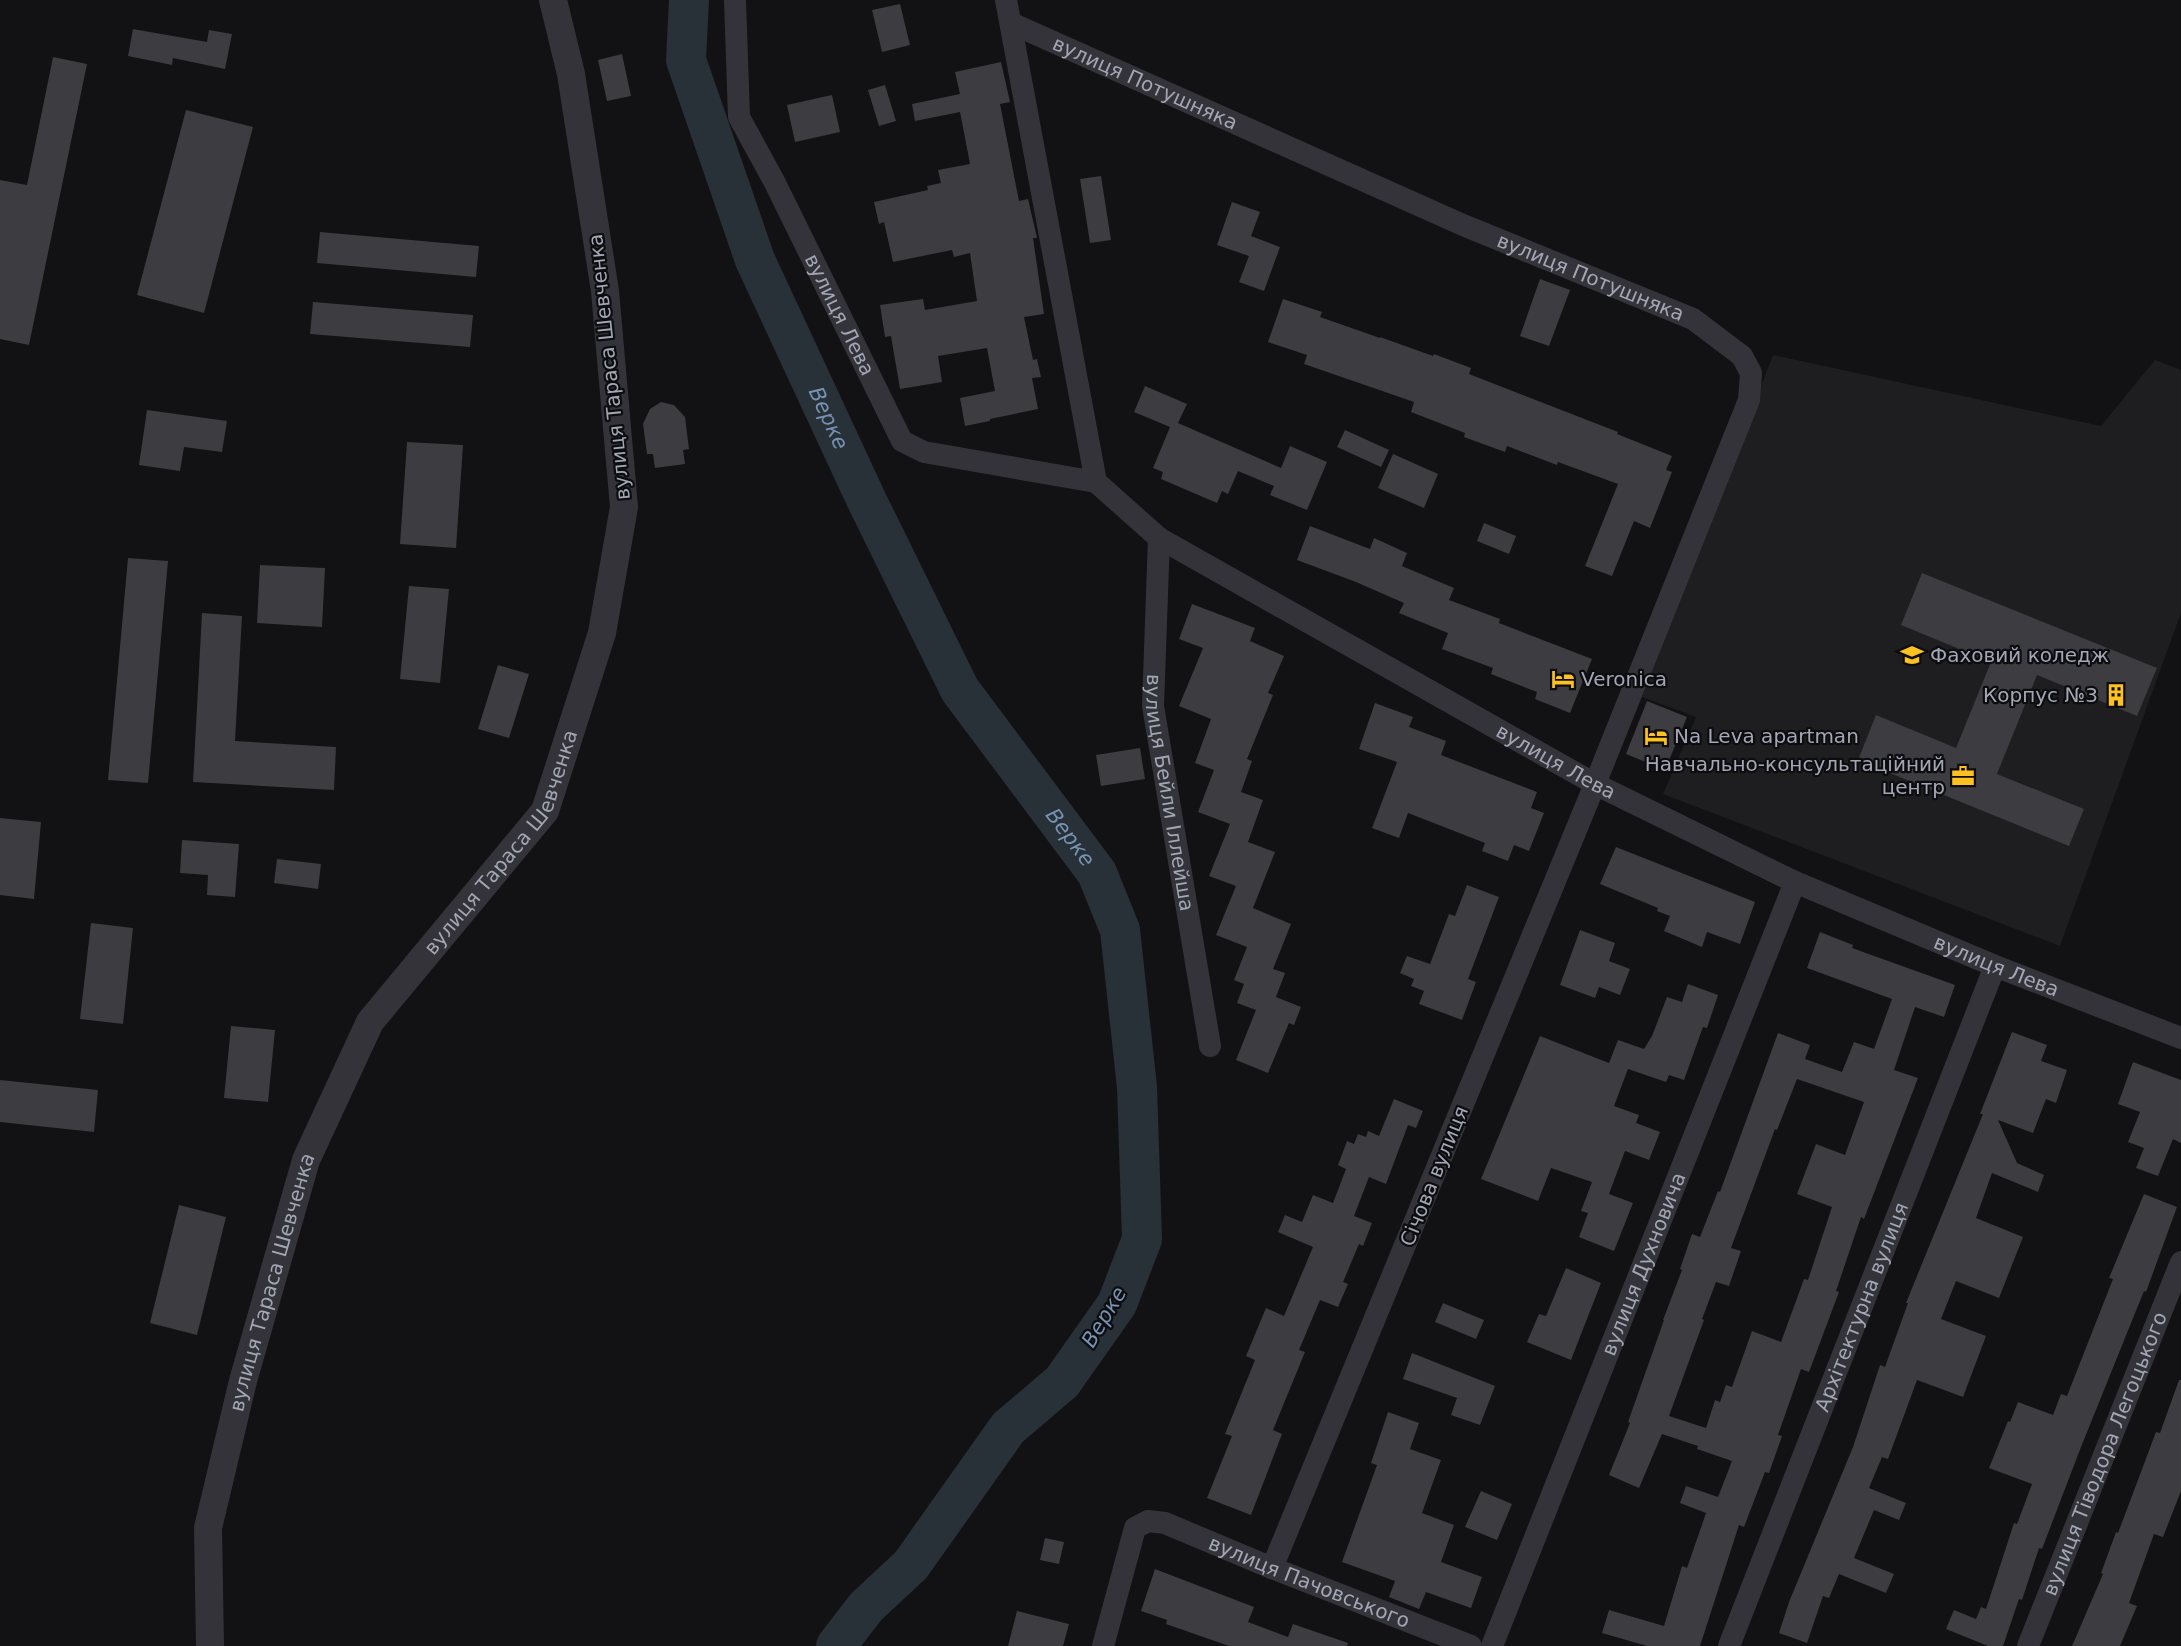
<svg xmlns="http://www.w3.org/2000/svg" width="2181" height="1646" font-family="'DejaVu Sans',sans-serif">
  <style>
    .built { fill: #1e1e21 }
    .lines { fill: none; stroke-linecap: round; stroke-linejoin: round }
    .river { stroke: #283038; stroke-width: 40 }
    .building { fill: #3c3c41; fill-rule: evenodd }
    .minor { stroke: #333339; stroke-width: 22 }
    .tertiary { stroke: #333339; stroke-width: 28 }
    .labels { text-anchor: middle; stroke-width: 4.5; stroke-linejoin: round; paint-order: stroke }
    .street-label { font-size: 20px; fill: #a3a7b5; stroke: #0d0d0f }
    .poi-label { font-size: 20px; fill: #a3a7b5; stroke: #0d0d0f; text-anchor: start }
    .water-label { font-size: 21px; font-style: italic; fill: #7793b3; stroke: #0d0d0f }
  </style>
  <rect width="100%" height="100%" fill="#121214"/>
  <path class="built" d="M 1773,355 L 2101,426 L 2155,360 L 2181,370 L 2181,613 L 2060,946 L 1663,794 L 1696,717 L 1642,697 Z"/>
  <g class="lines">
    <path class="river" id="s1" d="M 689,0 L 686,60 L 755,260 L 866,499 L 960,690 L 1097,873 L 1120,930 L 1137,1087 L 1142,1239 L 1117,1304 L 1062,1382 L 1008,1428 L 911,1565 L 866,1607 L 836,1646"/>
  </g>
  <path class="building" d="M 900,4 L 910,45 L 882,52 L 872,10 Z
    M 133,29 L 207,42 L 209,30 L 232,34 L 225,69 L 173,58 L 172,65 L 128,56 Z
    M 622,54 L 631,96 L 607,101 L 598,60 Z
    M 53,57 L 87,64 L 29,345 L 0,339 L 0,180 L 27,185 Z
    M 1001,62 L 1010,102 L 1000,104 L 1019,201 L 1028,199 L 1037,238 L 1033,238 L 1044,314 L 1024,317 L 1033,360 L 1037,359 L 1041,377 L 1032,378 L 1038,409 L 990,419 L 990,421 L 965,426 L 960,398 L 995,391 L 987,348 L 938,356 L 942,382 L 900,389 L 891,336 L 885,337 L 880,305 L 923,299 L 925,310 L 977,301 L 970,253 L 954,257 L 952,250 L 893,262 L 884,222 L 879,224 L 874,202 L 928,190 L 927,186 L 941,183 L 938,170 L 970,164 L 960,112 L 915,121 L 912,104 L 960,94 L 955,72 Z
    M 885,85 L 896,121 L 879,126 L 868,90 Z
    M 832,95 L 840,132 L 795,142 L 787,105 Z
    M 186,110 L 253,127 L 204,313 L 137,295 Z
    M 1101,176 L 1111,240 L 1090,243 L 1080,179 Z
    M 1232,202 L 1260,212 L 1251,236 L 1280,247 L 1264,291 L 1239,282 L 1249,256 L 1217,245 Z
    M 320,232 L 479,246 L 476,277 L 317,263 Z
    M 1540,279 L 1570,290 L 1549,346 L 1520,336 Z
    M 1283,299 L 1322,312 L 1320,317 L 1380,338 L 1380,337 L 1433,356 L 1434,354 L 1471,368 L 1469,374 L 1618,432 L 1617,434 L 1672,456 L 1666,470 L 1672,472 L 1650,528 L 1634,521 L 1612,576 L 1585,566 L 1618,484 L 1558,462 L 1557,465 L 1507,446 L 1505,452 L 1464,437 L 1465,433 L 1411,412 L 1414,402 L 1304,364 L 1307,355 L 1268,342 Z
    M 313,302 L 473,315 L 470,347 L 310,334 Z
    M 1145,386 L 1187,404 L 1178,423 L 1281,468 L 1290,446 L 1327,462 L 1307,510 L 1270,495 L 1274,486 L 1238,471 L 1228,494 L 1222,491 L 1217,503 L 1161,479 L 1163,472 L 1153,468 L 1170,427 L 1134,412 Z
    M 661,402 L 674,405 L 685,417 L 689,449 L 683,450 L 685,464 L 655,468 L 653,454 L 647,454 L 643,424 L 650,409 Z
    M 147,410 L 227,421 L 222,452 L 184,447 L 180,471 L 139,465 Z
    M 1345,430 L 1389,450 L 1381,467 L 1337,447 Z
    M 407,442 L 463,445 L 456,548 L 400,544 Z
    M 1393,454 L 1438,474 L 1424,508 L 1378,488 Z
    M 1484,523 L 1516,536 L 1509,554 L 1477,541 Z
    M 1310,526 L 1370,549 L 1374,538 L 1407,553 L 1402,566 L 1454,588 L 1449,600 L 1500,619 L 1499,623 L 1592,659 L 1570,713 L 1535,699 L 1537,692 L 1491,674 L 1493,668 L 1442,649 L 1448,633 L 1399,613 L 1404,603 L 1356,582 L 1297,560 Z
    M 128,558 L 168,561 L 148,783 L 108,780 Z
    M 260,565 L 325,568 L 322,627 L 257,623 Z
    M 1922,573 L 2157,668 L 2137,716 L 2037,675 L 1997,774 L 2084,809 L 2069,846 L 1858,760 L 1876,715 L 1956,748 L 1991,662 L 1901,625 Z
    M 409,586 L 449,589 L 440,683 L 400,679 Z
    M 1192,604 L 1255,628 L 1250,641 L 1284,656 L 1268,693 L 1273,695 L 1247,759 L 1252,761 L 1241,792 L 1263,800 L 1248,842 L 1275,852 L 1253,908 L 1291,924 L 1273,969 L 1285,973 L 1276,997 L 1301,1007 L 1294,1025 L 1289,1023 L 1268,1073 L 1236,1060 L 1256,1010 L 1237,1003 L 1244,984 L 1234,980 L 1247,947 L 1216,935 L 1236,886 L 1209,876 L 1230,824 L 1198,812 L 1214,770 L 1195,763 L 1211,719 L 1179,706 L 1203,648 L 1179,639 Z
    M 202,613 L 242,616 L 235,741 L 336,747 L 334,790 L 193,782 Z
    M 498,665 L 529,674 L 509,738 L 478,729 Z
    M 1647,701 L 1687,717 L 1665,770 L 1626,754 Z
    M 1375,703 L 1413,717 L 1409,727 L 1446,741 L 1441,755 L 1537,792 L 1531,808 L 1544,813 L 1529,851 L 1514,845 L 1508,861 L 1482,851 L 1485,843 L 1408,813 L 1399,838 L 1372,828 L 1397,762 L 1359,749 Z
    M 1140,748 L 1145,779 L 1101,786 L 1096,755 Z
    M 0,818 L 41,822 L 34,899 L 0,895 Z
    M 182,840 L 239,844 L 235,897 L 207,895 L 208,875 L 180,873 Z
    M 1616,847 L 1755,902 L 1740,944 L 1707,932 L 1702,947 L 1664,931 L 1670,916 L 1657,911 L 1658,908 L 1600,884 Z
    M 277,859 L 321,864 L 318,889 L 274,883 Z
    M 1467,885 L 1499,897 L 1468,979 L 1476,982 L 1462,1020 L 1419,1004 L 1424,991 L 1411,986 L 1414,979 L 1400,973 L 1407,956 L 1430,964 L 1449,914 L 1455,916 Z
    M 91,923 L 133,928 L 123,1024 L 80,1019 Z
    M 1580,930 L 1615,943 L 1609,961 L 1630,969 L 1620,995 L 1599,987 L 1595,998 L 1560,985 Z
    M 1820,932 L 1853,945 L 1852,948 L 1955,985 L 1944,1017 L 1915,1007 L 1894,1070 L 1918,1078 L 1864,1219 L 1861,1217 L 1836,1291 L 1839,1292 L 1809,1372 L 1801,1369 L 1778,1435 L 1782,1436 L 1769,1473 L 1765,1472 L 1744,1527 L 1739,1525 L 1700,1646 L 1647,1646 L 1602,1633 L 1609,1610 L 1664,1626 L 1682,1566 L 1687,1568 L 1706,1513 L 1680,1503 L 1686,1486 L 1718,1497 L 1732,1461 L 1697,1449 L 1698,1446 L 1662,1434 L 1639,1488 L 1609,1475 L 1630,1423 L 1628,1422 L 1664,1320 L 1663,1320 L 1682,1270 L 1680,1269 L 1692,1234 L 1700,1237 L 1718,1191 L 1720,1192 L 1778,1033 L 1810,1045 L 1805,1059 L 1842,1072 L 1854,1042 L 1874,1049 L 1892,999 L 1807,968 ZM 1797,1079 L 1864,1102 L 1845,1155 L 1816,1144 L 1797,1194 L 1832,1207 L 1808,1280 L 1804,1279 L 1781,1342 L 1752,1331 L 1732,1387 L 1726,1385 L 1720,1402 L 1715,1400 L 1706,1428 L 1669,1416 L 1704,1320 L 1702,1319 L 1716,1282 L 1729,1286 L 1741,1251 L 1731,1248 L 1775,1129 L 1777,1130 Z
    M 1688,984 L 1718,995 L 1707,1028 L 1703,1027 L 1684,1080 L 1669,1075 L 1666,1082 L 1628,1069 L 1614,1106 L 1639,1115 L 1636,1123 L 1660,1132 L 1649,1160 L 1625,1151 L 1609,1194 L 1633,1203 L 1614,1251 L 1579,1237 L 1588,1213 L 1581,1211 L 1592,1182 L 1551,1168 L 1538,1201 L 1481,1179 L 1540,1036 L 1609,1063 L 1618,1040 L 1644,1049 L 1652,1036 L 1667,997 L 1682,1002 Z
    M 231,1026 L 275,1030 L 268,1102 L 224,1098 Z
    M 2012,1032 L 2047,1045 L 2041,1061 L 2067,1070 L 2056,1103 L 2046,1099 L 2033,1133 L 1998,1120 L 2017,1163 L 2044,1175 L 2038,1192 L 1992,1173 L 1976,1218 L 2023,1237 L 1999,1298 L 1956,1281 L 1941,1319 L 1986,1336 L 1963,1397 L 1917,1380 L 1888,1459 L 1882,1457 L 1869,1488 L 1906,1503 L 1899,1520 L 1874,1510 L 1854,1558 L 1894,1574 L 1886,1593 L 1839,1574 L 1829,1598 L 1823,1596 L 1807,1643 L 1779,1633 L 1789,1602 L 1853,1447 L 1880,1365 L 1885,1367 L 1908,1303 L 1906,1303 L 1983,1114 L 1980,1114 Z
    M 2133,1062 L 2181,1080 L 2181,1143 L 2173,1139 L 2158,1176 L 2136,1168 L 2144,1148 L 2128,1142 L 2140,1112 L 2118,1104 Z
    M 0,1080 L 98,1090 L 94,1132 L 0,1122 Z
    M 1394,1099 L 1423,1111 L 1416,1128 L 1408,1125 L 1386,1184 L 1369,1177 L 1354,1216 L 1372,1223 L 1363,1246 L 1359,1244 L 1343,1282 L 1348,1284 L 1338,1307 L 1320,1300 L 1299,1350 L 1305,1352 L 1273,1430 L 1282,1434 L 1251,1515 L 1207,1498 L 1232,1436 L 1225,1434 L 1255,1360 L 1246,1356 L 1266,1308 L 1284,1316 L 1313,1247 L 1278,1232 L 1285,1215 L 1302,1222 L 1313,1195 L 1333,1203 L 1346,1169 L 1338,1165 L 1347,1141 L 1354,1144 L 1358,1134 L 1366,1137 L 1368,1131 L 1379,1136 Z
    M 2144,1194 L 2177,1207 L 2146,1292 L 2144,1291 L 2081,1447 L 2042,1549 L 2039,1548 L 2022,1600 L 2019,1599 L 2003,1646 L 1988,1646 L 1946,1629 L 1954,1610 L 1976,1619 L 1981,1607 L 1986,1609 L 2014,1523 L 2017,1524 L 2032,1484 L 1989,1468 L 2008,1421 L 2010,1422 L 2018,1402 L 2053,1415 L 2061,1394 L 2067,1396 L 2113,1279 L 2109,1278 Z
    M 179,1205 L 226,1217 L 197,1335 L 150,1323 Z
    M 1566,1268 L 1601,1283 L 1571,1360 L 1527,1342 L 1539,1314 L 1546,1316 Z
    M 1443,1303 L 1484,1320 L 1476,1339 L 1435,1322 Z
    M 1412,1353 L 1495,1386 L 1480,1425 L 1451,1415 L 1457,1398 L 1403,1379 Z
    M 2179,1380 L 2181,1380 L 2181,1491 L 2163,1537 L 2154,1534 L 2129,1603 L 2137,1606 L 2120,1646 L 2072,1646 L 2103,1574 L 2101,1573 L 2116,1532 L 2118,1533 L 2156,1432 L 2160,1433 Z
    M 1388,1412 L 1419,1423 L 1410,1449 L 1441,1460 L 1422,1513 L 1454,1525 L 1441,1562 L 1482,1577 L 1471,1608 L 1426,1592 L 1419,1609 L 1389,1597 L 1395,1581 L 1342,1562 L 1377,1465 L 1371,1463 Z
    M 1481,1491 L 1512,1504 L 1497,1540 L 1465,1527 Z
    M 1045,1538 L 1064,1542 L 1059,1564 L 1040,1560 Z
    M 1155,1569 L 1254,1607 L 1248,1622 L 1288,1637 L 1293,1624 L 1348,1643 L 1347,1646 L 1229,1646 L 1166,1624 L 1167,1620 L 1141,1611 Z
    M 1017,1611 L 1069,1624 L 1063,1646 L 1008,1646 Z"/>
  <g class="lines">
    <g class="minor">
      <path id="s2" d="M 735,0 L 739,117 L 774,181 L 902,441 L 924,452 L 1096,482 L 1006,0"/>
      <path id="s3" d="M 1011,23 L 1463,225 L 1693,319 L 1742,356 L 1751,373 L 1749,400 L 1595,784 L 1272,1568"/>
      <path id="s4" d="M 1096,482 L 1159,538 L 1595,784 L 1795,882 L 1995,966 L 2181,1038"/>
      <path id="s5" d="M 1159,538 L 1153,706 L 1210,1046"/>
      <path id="s6" d="M 1103,1646 L 1135,1528 L 1148,1521 L 1165,1523 L 1272,1568 L 1471,1646"/>
      <path id="s7" d="M 1492,1646 L 1795,882"/>
      <path id="s8" d="M 1729,1646 L 1995,966"/>
      <path id="s9" d="M 2028,1646 L 2181,1262"/>
    </g>
    <path class="tertiary" id="s10" d="M 210,1646 L 208,1528 L 243,1381 L 306,1160 L 370,1022 L 545,811 L 602,633 L 624,507 L 605,291 L 571,74 L 553,0"/>
  </g>
  <defs>
    <g id="university-bare" transform="scale(1.8)"><path d="M0-5L7-2L0 1L-7-2ZM-4 1L0 2.5L4 1V4Q0 6-4 4Z" fill="#fdc121" stroke="#0d0d0f" stroke-width="2.5" paint-order="stroke"/></g>
    <g id="hotel-bare" transform="scale(1.8)"><path d="M-6-4.5h1.5V1H6V5H4.5V3h-9V5H-6ZM-4 0a1.8 1.8 0 1 1 3.6 0ZM.5 0V-2.5h3Q6-2.5 6 0Z" fill="#fdc121" stroke="#0d0d0f" stroke-width="2.5" paint-order="stroke"/></g>
    <g id="building-bare" transform="scale(1.8)"><path d="M-4-6H4V6H1V3H-1V6H-4ZM-2.5-4.3h1.7v1.8h-1.7ZM.8-4.3h1.7v1.8H.8ZM-2.5-1h1.7V.8h-1.7ZM.8-1h1.7V.8H.8Z" fill="#fdc121" stroke="#0d0d0f" stroke-width="2.5" paint-order="stroke"/></g>
    <g id="office-bare" transform="scale(1.8)"><path d="M-6-3h4V-5.5h4V-3h4V5H-6ZM-1-4.5V-3h2v-1.5ZM-6 0V1H6V0Z" fill="#fdc121" stroke="#0d0d0f" stroke-width="2.5" paint-order="stroke"/></g>
  </defs>
  <g fill-rule="evenodd">
    <use href="#university-bare" x="1912" y="655"/>
    <use href="#hotel-bare" x="1563" y="679"/>
    <use href="#building-bare" x="2116" y="695"/>
    <use href="#hotel-bare" x="1656" y="736"/>
    <use href="#office-bare" x="1963" y="776"/>
  </g>
  <g class="labels">
    <g class="street-label">
      <text dy="7" stroke="none"><textPath href="#s3" startOffset="147">вулиця Потушняка</textPath></text>
      <text dy="7" stroke="none"><textPath href="#s3" startOffset="633">вулиця Потушняка</textPath></text>
      <text dy="7" stroke="none"><textPath href="#s2" startOffset="339">вулиця Лева</textPath></text>
      <text transform="translate(609 367) rotate(-96)" y="7">вулиця Тараса Шевченка</text>
      <text dy="7" stroke="none"><textPath href="#s4" startOffset="540">вулиця Лева</textPath></text>
      <text dy="7" stroke="none"><textPath href="#s5" startOffset="256">вулиця Бейли Іллейша</textPath></text>
      <text dy="7" stroke="none"><textPath href="#s10" startOffset="876">вулиця Тараса Шевченка</textPath></text>
      <text dy="7" stroke="none"><textPath href="#s4" startOffset="1026">вулиця Лева</textPath></text>
      <text transform="translate(1434 1176) rotate(-68)" y="7">Січова вулиця</text>
      <text dy="7" stroke="none"><textPath href="#s7" startOffset="411">вулиця Духновича</textPath></text>
      <text dy="7" stroke="none"><textPath href="#s10" startOffset="372">вулиця Тараса Шевченка</textPath></text>
      <text dy="7" stroke="none"><textPath href="#s8" startOffset="364">Архітектурна вулиця</textPath></text>
      <text dy="7" stroke="none"><textPath href="#s9" startOffset="207">вулиця Тіводора Легоцького</textPath></text>
      <text dy="7" stroke="none"><textPath href="#s6" startOffset="310">вулиця Пачовського</textPath></text>
    </g>
    <g class="poi-label">
      <text x="1930" y="662">Фаховий коледж</text>
      <text x="1581" y="686">Veronica</text>
      <text x="2098" y="702" text-anchor="end">Корпус №3</text>
      <text x="1674" y="743">Na Leva apartman</text>
      <text x="1945" y="771" text-anchor="end">Навчально-консультаційний<tspan x="1945" dy="23">центр</tspan></text>
    </g>
    <g class="water-label">
      <text dy="7" stroke="none"><textPath href="#s1" startOffset="446">Верке</textPath></text>
      <text dy="7" stroke="none"><textPath href="#s1" startOffset="932">Верке</textPath></text>
      <text transform="translate(1104 1317) rotate(-59)" y="7">Верке</text>
    </g>
  </g>
</svg>
